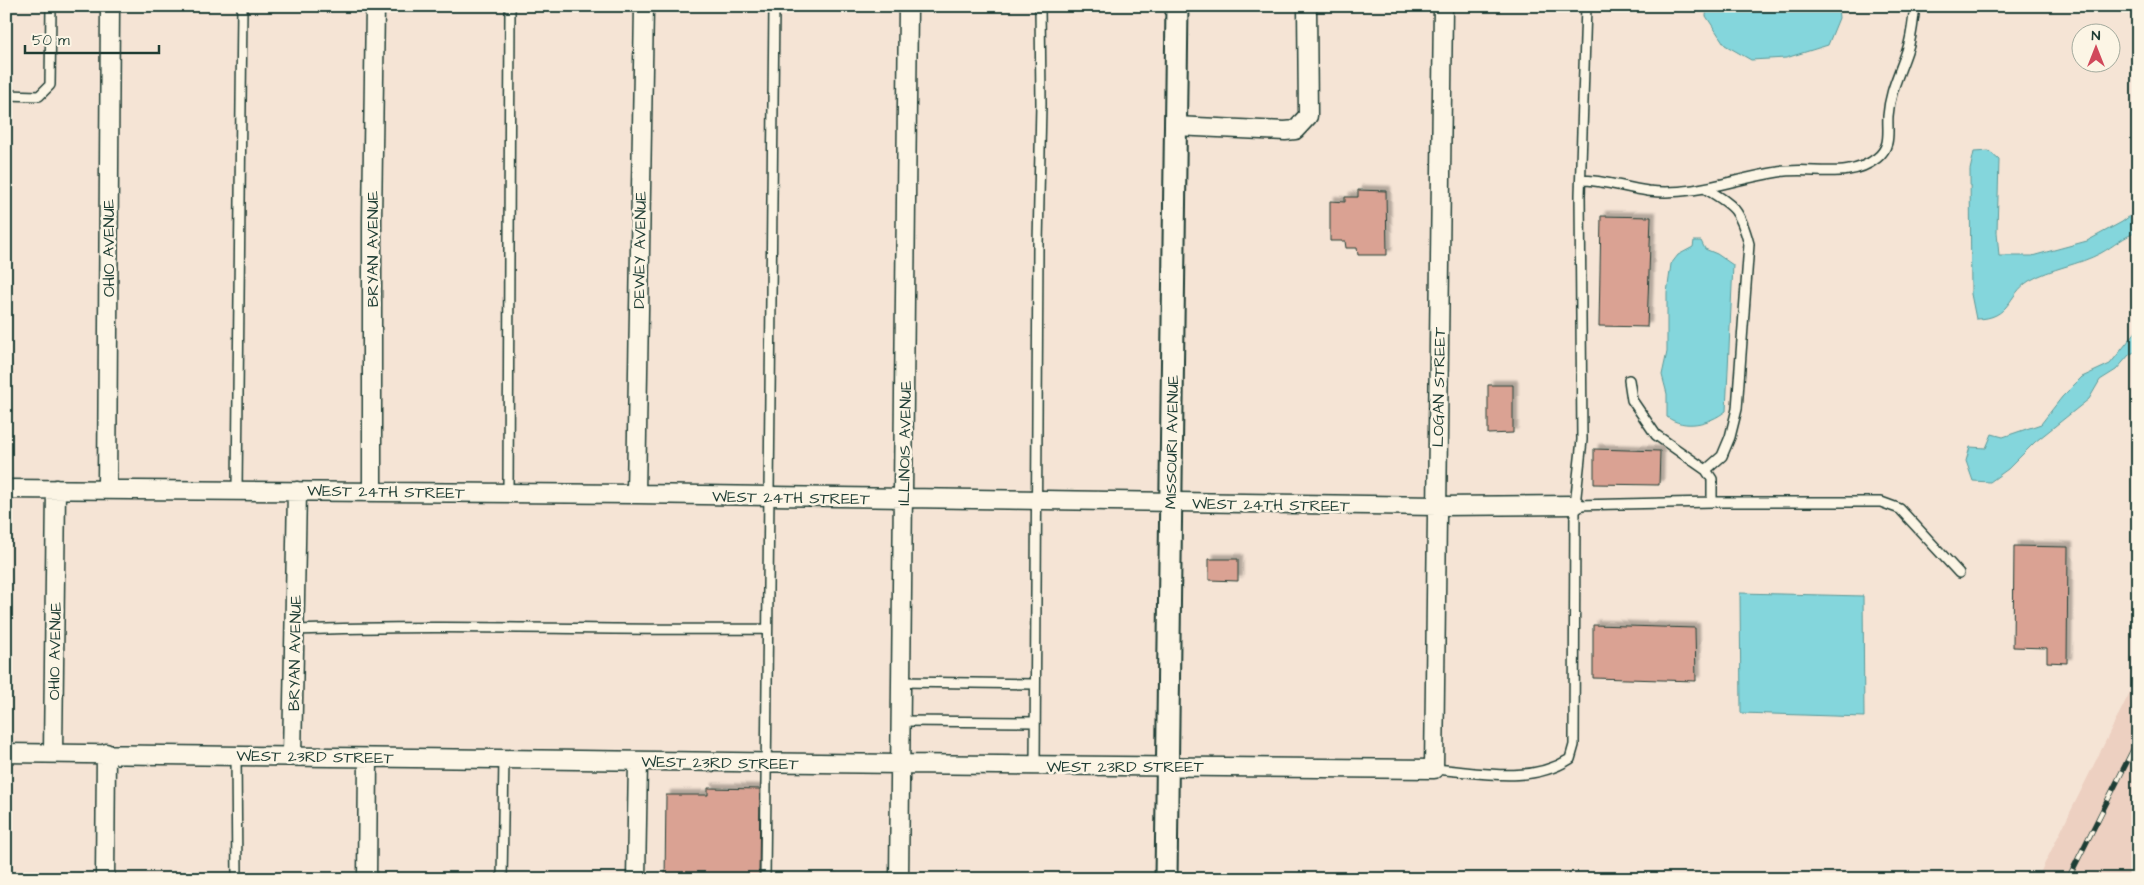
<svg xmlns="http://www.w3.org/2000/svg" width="2144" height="885" font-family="'Architects Daughter',sans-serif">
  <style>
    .built { fill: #edd0c1 }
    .water { fill: #84d6dc; stroke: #5c9999 }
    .building { fill: #daa293; stroke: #1f3d34; filter: url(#shadow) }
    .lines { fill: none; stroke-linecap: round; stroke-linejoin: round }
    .service-casing { stroke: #1f3d34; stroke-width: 12 }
    .minor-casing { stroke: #1f3d34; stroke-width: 21 }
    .tertiary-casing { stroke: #1f3d34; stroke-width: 25 }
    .service { stroke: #fcf5e5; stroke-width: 9 }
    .minor { stroke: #fcf5e5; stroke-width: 18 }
    .tertiary { stroke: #fcf5e5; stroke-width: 21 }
    .rail-casing { stroke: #1f3d34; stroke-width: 5.5 }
    .rail { stroke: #fcf5e5; stroke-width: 4; stroke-dasharray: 11; stroke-linecap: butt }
    .labels { text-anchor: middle; stroke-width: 5; stroke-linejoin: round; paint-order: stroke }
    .street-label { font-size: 16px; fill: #1f3d34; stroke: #fcf5e5 }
  </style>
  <defs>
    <filter id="shadow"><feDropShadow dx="4.5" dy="-4.5" stdDeviation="1" flood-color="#0004"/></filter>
  </defs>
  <rect width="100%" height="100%" fill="#f5e4d5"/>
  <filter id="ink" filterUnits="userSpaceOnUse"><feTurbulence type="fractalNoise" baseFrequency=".02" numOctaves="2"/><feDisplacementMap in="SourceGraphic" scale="10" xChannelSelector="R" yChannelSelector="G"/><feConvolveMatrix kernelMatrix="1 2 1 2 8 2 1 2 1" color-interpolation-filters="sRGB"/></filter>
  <g filter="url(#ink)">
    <path class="built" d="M 2138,676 L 2138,879 L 2037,879 Z"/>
    <path class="water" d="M 1707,6 L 1838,6 L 1839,18 L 1828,45 L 1786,58 L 1751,60 L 1725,45 L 1706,16 Z
      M 1989,151 L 1999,160 L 1997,232 L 1999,256 L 2032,256 L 2087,241 L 2122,222 L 2138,210 L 2138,232 C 2124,236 2114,246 2101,253 C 2079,265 2051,268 2029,281 C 2007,295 2011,319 1976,319 L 1971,294 L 1970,170 L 1974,152 Z
      M 1694,241 L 1701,241 L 1705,249 L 1717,254 L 1733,265 L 1726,411 C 1709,424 1685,430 1667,417 L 1667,394 L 1662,375 L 1667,352 L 1667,293 L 1671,264 L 1678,255 L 1693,247 Z
      M 2138,329 L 2138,350 L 2129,355 L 2116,370 L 2100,380 L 2089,399 L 2035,442 L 2008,469 L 1990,482 L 1973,481 L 1966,461 L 1970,447 L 1986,448 L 1992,434 L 2003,437 L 2041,424 L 2062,397 L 2082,377 L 2110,364 Z
      M 1740,593 L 1863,596 L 1864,717 L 1741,713 Z"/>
    <path class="building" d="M 1358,190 L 1386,191 L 1387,255 L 1358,255 L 1357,248 L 1346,248 L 1345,241 L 1330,241 L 1330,201 L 1345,202 L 1345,197 L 1358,197 Z
      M 1601,216 L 1651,217 L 1647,327 L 1599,326 Z
      M 1488,385 L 1513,385 L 1513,433 L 1488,434 Z
      M 1594,449 L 1660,451 L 1659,485 L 1594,484 Z
      M 2014,546 L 2068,547 L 2067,663 L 2047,662 L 2047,648 L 2013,647 Z
      M 1209,559 L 1238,559 L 1238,581 L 1209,580 Z
      M 1593,625 L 1695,628 L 1696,681 L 1593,678 Z
      M 708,788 L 760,789 L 759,879 L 665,879 L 666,795 L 708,795 Z"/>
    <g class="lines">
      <g class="service-casing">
        <path id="service" d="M 6,95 L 39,96 L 50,85 L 51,6
          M 1581,180 C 1604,180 1625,188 1648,191 C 1697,196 1732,179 1778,172 C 1811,166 1848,181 1877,158 C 1892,146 1887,131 1888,116 C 1890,90 1899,75 1907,51 C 1912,37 1913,21 1915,6
          M 1706,189 C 1735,206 1740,210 1749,244 L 1737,409 L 1730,437 L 1722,456 L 1706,470
          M 1629,380 L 1632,400 L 1656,435 L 1706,470 L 1712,479 L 1712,502
          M 237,490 L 242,6
          M 508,493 L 510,6
          M 1575,505 L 1712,502 L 1881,502 L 1900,509 L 1959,573
          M 295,630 C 452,624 610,631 767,629
          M 901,682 L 1035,684
          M 901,721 L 1035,722
          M 236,755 L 237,879
          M 1035,766 L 1038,244 L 1041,104 L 1040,6
          M 1434,769 C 1480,772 1529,785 1570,759 L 1574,745 L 1575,505 L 1582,440 L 1580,195 L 1586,6
          M 502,879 L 504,759
          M 765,879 L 774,6"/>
      </g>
      <g class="minor-casing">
        <path id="minor" d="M 1175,126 L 1285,131 L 1295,130 L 1308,116 L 1307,6
          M 6,489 L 636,494 L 1437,506 L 1575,505
          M 107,489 L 110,6
          M 372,491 L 372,220 L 375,6
          M 636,494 L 644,6
          M 6,753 L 901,764 L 1434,769 L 1443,6
          M 53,753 L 56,489
          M 292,756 L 297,491
          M 105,879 L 106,753
          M 367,879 L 368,758
          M 636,879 L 638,761
          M 899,879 L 908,6"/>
      </g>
      <g class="tertiary-casing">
        <path id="tertiary" d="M 1166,879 L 1177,6"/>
      </g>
      <use href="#service" class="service"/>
      <use href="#minor" class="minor"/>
      <use href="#tertiary" class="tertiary"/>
      <g class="rail-casing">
        <path id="rail" d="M 2068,879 L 2138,740"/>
      </g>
      <use href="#rail" class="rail"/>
    </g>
  </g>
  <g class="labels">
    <g class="street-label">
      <text transform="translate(108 248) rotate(-90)" y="6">OHIO AVENUE</text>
      <text transform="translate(372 249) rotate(-90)" y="6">BRYAN AVENUE</text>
      <text transform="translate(639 250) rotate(-89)" y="6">DEWEY AVENUE</text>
      <text transform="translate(1438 387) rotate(-89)" y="6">LOGAN STREET</text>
      <text transform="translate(1171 442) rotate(-89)" y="6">MISSOURI AVENUE</text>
      <text transform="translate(904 443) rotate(-89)" y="6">ILLINOIS AVENUE</text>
      <text transform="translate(386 491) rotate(1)" y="6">WEST 24TH STREET</text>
      <text transform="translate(791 497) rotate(1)" y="6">WEST 24TH STREET</text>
      <text transform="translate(1271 504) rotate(1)" y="6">WEST 24TH STREET</text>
      <text transform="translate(54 651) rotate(-89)" y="6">OHIO AVENUE</text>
      <text transform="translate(294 653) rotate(-89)" y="6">BRYAN AVENUE</text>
      <text transform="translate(315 756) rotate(1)" y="6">WEST 23RD STREET</text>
      <text transform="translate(720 762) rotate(1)" y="6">WEST 23RD STREET</text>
      <text x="1125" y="772">WEST 23RD STREET</text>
    </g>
  </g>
  <rect width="2144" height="885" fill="none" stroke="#fcf5e5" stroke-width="25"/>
  <rect x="12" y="12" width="2119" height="860" fill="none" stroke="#1f3d34" stroke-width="2" filter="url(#ink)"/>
  <g transform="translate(2096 48)"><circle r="24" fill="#fcf5e5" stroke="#a4ab9e"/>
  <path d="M0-4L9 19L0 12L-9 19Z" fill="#d1495b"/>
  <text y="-8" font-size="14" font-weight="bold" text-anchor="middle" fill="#1f3d34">N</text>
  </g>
  <path d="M25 45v8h134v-8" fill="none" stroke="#1f3d34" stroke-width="2.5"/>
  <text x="32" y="45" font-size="15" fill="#1f3d34" stroke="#fcf5e5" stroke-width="4" paint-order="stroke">50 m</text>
</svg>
